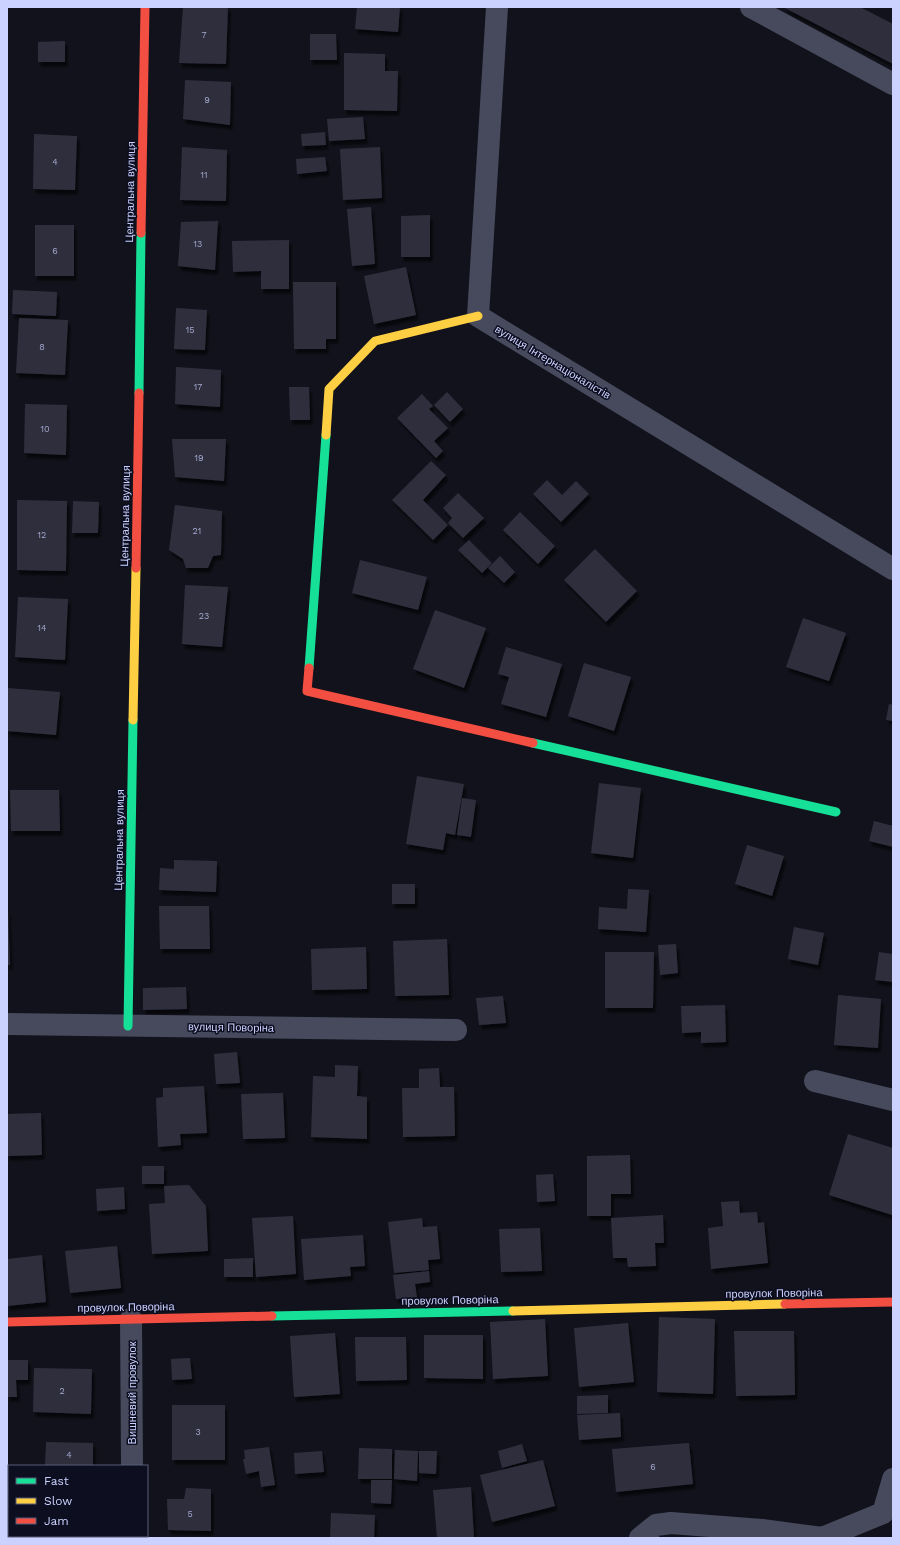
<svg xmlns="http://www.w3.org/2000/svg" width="900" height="1545" font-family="'Work Sans',sans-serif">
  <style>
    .building { fill: #2e2f3e; filter: url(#shadow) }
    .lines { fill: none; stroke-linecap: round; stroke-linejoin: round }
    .street { stroke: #464a5c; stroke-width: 22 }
    .fast { stroke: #16e098; stroke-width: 9 }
    .slow { stroke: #ffcf43; stroke-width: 9 }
    .jam { stroke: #f24e42; stroke-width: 9 }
    .labels { text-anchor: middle; stroke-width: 3; stroke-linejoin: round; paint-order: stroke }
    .number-label { font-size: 9px; fill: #a4a9cf }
    .street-label { font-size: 11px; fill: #cbd2ff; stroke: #0d0e1f }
  </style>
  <defs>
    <filter id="shadow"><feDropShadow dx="2.5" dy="4.5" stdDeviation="1" flood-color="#0009"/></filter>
  </defs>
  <rect width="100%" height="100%" fill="#11121b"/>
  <path class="building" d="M 183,7 L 228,7 L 226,64 L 179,63 Z
    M 357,7 L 400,7 L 398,32 L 355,29 Z
    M 783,7 L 860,7 L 893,24 L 893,64 Z
    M 310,34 L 336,34 L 337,60 L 310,60 Z
    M 65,41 L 65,62 L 38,62 L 38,42 Z
    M 344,53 L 385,54 L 385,71 L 398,71 L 397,111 L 344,110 Z
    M 185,80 L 231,82 L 230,125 L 183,119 Z
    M 363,117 L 365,139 L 329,141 L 327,119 Z
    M 325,132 L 326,145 L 302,146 L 301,134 Z
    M 34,134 L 77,136 L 75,190 L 33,189 Z
    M 182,147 L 227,150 L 226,201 L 180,200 Z
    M 380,147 L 382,198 L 343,200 L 340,149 Z
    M 325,157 L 327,171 L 297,174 L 296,159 Z
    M 371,207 L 375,264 L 352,266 L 347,209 Z
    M 430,215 L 430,257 L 401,257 L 401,216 Z
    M 218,221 L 215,270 L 178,266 L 181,222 Z
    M 35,225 L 74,225 L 74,276 L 35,276 Z
    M 289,240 L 289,289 L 261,289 L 261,271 L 233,272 L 232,241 Z
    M 406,267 L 416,315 L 374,324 L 364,276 Z
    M 293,282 L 336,282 L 336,339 L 326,339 L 326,349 L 294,349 Z
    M 13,290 L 57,292 L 56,316 L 12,314 Z
    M 176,308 L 207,310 L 205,350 L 174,349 Z
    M 19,318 L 68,320 L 65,375 L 16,373 Z
    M 176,367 L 221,370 L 220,407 L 175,404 Z
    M 289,387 L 309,387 L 310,420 L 290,420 Z
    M 447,392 L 463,409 L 450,422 L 434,405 Z
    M 422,394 L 433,406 L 429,409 L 448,428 L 434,441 L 443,451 L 436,458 L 397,418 Z
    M 25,404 L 67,405 L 66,455 L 24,453 Z
    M 172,439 L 226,439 L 224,481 L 175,477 Z
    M 431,461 L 446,475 L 423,500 L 448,525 L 433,540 L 392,500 Z
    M 547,480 L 562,495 L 576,481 L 589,494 L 561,522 L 533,494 Z
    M 458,493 L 484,518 L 463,538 L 448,523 L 452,518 L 443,508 Z
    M 17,500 L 67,501 L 66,571 L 17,570 Z
    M 73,501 L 99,502 L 98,533 L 72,533 Z
    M 175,505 L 222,511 L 221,555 L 213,556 L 208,568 L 186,568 L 183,559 L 169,550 Z
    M 520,512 L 555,546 L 538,564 L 503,530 Z
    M 469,540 L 492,563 L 482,573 L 458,550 Z
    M 595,549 L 637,591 L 606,622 L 564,580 Z
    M 500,556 L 515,572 L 504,583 L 488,568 Z
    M 360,560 L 427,577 L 418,610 L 352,593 Z
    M 185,585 L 228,587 L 222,647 L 182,644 Z
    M 18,597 L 68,599 L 65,660 L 15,657 Z
    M 435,610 L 486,628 L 464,688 L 413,669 Z
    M 803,618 L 846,633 L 829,681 L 786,667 Z
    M 506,647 L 562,664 L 546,717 L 501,704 L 509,677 L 498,674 Z
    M 584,663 L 631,677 L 614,731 L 568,716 Z
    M 8,688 L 60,692 L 56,735 L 7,731 Z
    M 889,704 L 893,705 L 893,721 L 886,720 Z
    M 417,776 L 464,784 L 455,835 L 446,833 L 443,850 L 406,844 Z
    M 599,783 L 641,788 L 633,858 L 591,853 Z
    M 10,790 L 59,790 L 60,831 L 11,831 Z
    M 462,798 L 476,800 L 471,837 L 457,835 Z
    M 874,821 L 893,826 L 893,847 L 869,841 Z
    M 747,845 L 784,856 L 772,896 L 735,884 Z
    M 174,860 L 217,861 L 216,892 L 159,890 L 160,868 L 174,869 Z
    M 392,884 L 415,884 L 415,904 L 392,904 Z
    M 628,889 L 649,890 L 646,932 L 598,929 L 599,907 L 627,909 Z
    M 159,906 L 209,906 L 210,949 L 160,949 Z
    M 8,910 L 10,965 L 7,965 L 7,911 Z
    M 794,927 L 824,933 L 818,965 L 788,959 Z
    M 447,939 L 449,995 L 395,996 L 393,941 Z
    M 676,944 L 678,973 L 660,975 L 658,945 Z
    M 366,947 L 367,989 L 312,990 L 311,949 Z
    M 605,952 L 654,952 L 653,1008 L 605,1008 Z
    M 879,952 L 893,954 L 893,982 L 875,980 Z
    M 186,987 L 187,1009 L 143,1010 L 143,988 Z
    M 838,995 L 881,999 L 878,1048 L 834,1045 Z
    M 503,996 L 506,1023 L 479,1025 L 476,998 Z
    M 725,1005 L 726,1042 L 701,1043 L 701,1032 L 682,1033 L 681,1006 Z
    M 237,1052 L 240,1083 L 216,1084 L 214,1054 Z
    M 335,1065 L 358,1066 L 357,1096 L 367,1097 L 367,1139 L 311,1137 L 313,1076 L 335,1077 Z
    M 439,1068 L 440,1087 L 454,1087 L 455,1136 L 403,1137 L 402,1088 L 419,1088 L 419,1069 Z
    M 204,1086 L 207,1133 L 180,1134 L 181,1145 L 158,1147 L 156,1098 L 163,1097 L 163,1088 Z
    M 283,1093 L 285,1138 L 243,1139 L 241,1094 Z
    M 41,1113 L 42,1155 L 7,1156 L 7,1114 Z
    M 848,1134 L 893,1148 L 892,1215 L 829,1195 Z
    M 630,1155 L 631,1194 L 611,1194 L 611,1216 L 587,1216 L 587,1156 Z
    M 142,1166 L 164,1166 L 164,1184 L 142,1184 Z
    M 553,1174 L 555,1201 L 537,1202 L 536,1175 Z
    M 189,1185 L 206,1206 L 208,1251 L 152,1254 L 149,1204 L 165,1203 L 164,1186 Z
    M 124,1187 L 125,1209 L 97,1211 L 96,1189 Z
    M 739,1201 L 740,1213 L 757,1212 L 758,1223 L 764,1222 L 768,1263 L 711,1269 L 708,1228 L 723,1226 L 721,1202 Z
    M 663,1215 L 664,1243 L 655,1243 L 656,1266 L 628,1267 L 627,1258 L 613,1258 L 611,1218 Z
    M 293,1216 L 296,1274 L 256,1277 L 252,1218 Z
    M 422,1218 L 423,1227 L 437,1226 L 440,1259 L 428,1260 L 429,1270 L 394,1273 L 388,1222 Z
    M 540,1228 L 542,1271 L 501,1272 L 499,1229 Z
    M 363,1235 L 365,1266 L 350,1267 L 351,1276 L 304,1280 L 301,1239 Z
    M 117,1246 L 121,1288 L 70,1293 L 65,1251 Z
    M 42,1255 L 46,1302 L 7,1306 L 7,1259 Z
    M 253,1258 L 253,1277 L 224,1277 L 224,1259 Z
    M 429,1271 L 430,1282 L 415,1284 L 417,1297 L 396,1299 L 393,1275 Z
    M 659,1317 L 715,1319 L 713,1394 L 657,1392 Z
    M 545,1319 L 548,1376 L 493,1379 L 490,1322 Z
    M 628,1323 L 634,1382 L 579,1387 L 574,1328 Z
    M 734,1331 L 794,1331 L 795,1395 L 736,1396 Z
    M 335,1333 L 340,1394 L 294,1397 L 290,1336 Z
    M 424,1335 L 483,1335 L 483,1379 L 424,1378 Z
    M 355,1337 L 406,1337 L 407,1380 L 356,1381 Z
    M 190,1358 L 192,1379 L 172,1380 L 171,1359 Z
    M 7,1360 L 28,1360 L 28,1380 L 16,1380 L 17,1397 L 7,1397 Z
    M 34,1368 L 92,1369 L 91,1414 L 33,1412 Z
    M 608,1395 L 608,1413 L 577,1414 L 577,1396 Z
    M 172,1405 L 225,1405 L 225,1460 L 172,1460 Z
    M 620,1413 L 621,1437 L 579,1440 L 577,1415 Z
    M 46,1442 L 93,1443 L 93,1466 L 45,1466 Z
    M 689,1443 L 693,1484 L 616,1492 L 612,1449 Z
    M 522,1444 L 527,1461 L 502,1468 L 498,1451 Z
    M 269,1447 L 275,1485 L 261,1487 L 259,1471 L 246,1474 L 243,1459 L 245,1459 L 244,1450 Z
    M 359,1448 L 392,1449 L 392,1479 L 358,1479 Z
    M 395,1450 L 418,1451 L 417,1481 L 394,1479 Z
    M 322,1451 L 324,1472 L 295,1474 L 294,1453 Z
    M 419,1451 L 437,1451 L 436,1474 L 419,1473 Z
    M 543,1460 L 555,1506 L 492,1522 L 480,1475 Z
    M 371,1480 L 392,1480 L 391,1504 L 371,1503 Z
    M 471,1487 L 474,1538 L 437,1538 L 433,1490 Z
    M 186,1488 L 211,1489 L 211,1531 L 168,1530 L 167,1499 L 184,1499 Z
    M 331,1513 L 375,1515 L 374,1538 L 330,1538 Z
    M 45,1536 L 91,1536 L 91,1538 L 44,1538 Z"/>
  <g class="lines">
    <path class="street" d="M 497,7 L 478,316 L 893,569
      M 751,7 L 893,84
      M 7,1024 L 456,1030
      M 815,1081 L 893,1100
      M 131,1319 L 132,1466
      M 132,1536 L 132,1538
      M 640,1538 L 656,1525 L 671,1523 L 762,1530 L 822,1538 L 883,1513 L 893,1479"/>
    <path class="fast" d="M 139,393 L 141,233
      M 309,668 L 326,435
      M 533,743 L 836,812
      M 128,1026 L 133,720
      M 272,1316 L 513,1311"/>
    <path class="slow" d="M 326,435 L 329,389 L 375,341 L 478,316
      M 133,720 L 136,568
      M 513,1311 L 785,1304"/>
    <path class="jam" d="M 141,233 L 145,7
      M 136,568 L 139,393
      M 309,668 L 307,691 L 533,743
      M 785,1304 L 893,1302
      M 7,1322 L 272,1316"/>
  </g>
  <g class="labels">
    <g class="number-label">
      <text x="204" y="38">7</text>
      <text x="207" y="103">9</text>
      <text x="55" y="165">4</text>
      <text x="204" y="178">11</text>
      <text x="198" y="247">13</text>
      <text x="55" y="254">6</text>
      <text x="190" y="333">15</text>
      <text x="42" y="350">8</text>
      <text x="198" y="390">17</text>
      <text x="45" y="432">10</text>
      <text x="199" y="461">19</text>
      <text x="197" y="534">21</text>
      <text x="42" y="538">12</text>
      <text x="204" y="619">23</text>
      <text x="42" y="631">14</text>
      <text x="62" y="1394">2</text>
      <text x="198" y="1435">3</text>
      <text x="69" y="1458">4</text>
      <text x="653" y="1470">6</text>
      <text x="190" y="1517">5</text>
    </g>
    <g class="street-label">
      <text transform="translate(130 192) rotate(-89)" y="4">Центральна вулиця</text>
      <text transform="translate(553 362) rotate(31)" y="4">вулиця Інтернаціоналістів</text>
      <text transform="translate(125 516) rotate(-89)" y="4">Центральна вулиця</text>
      <text transform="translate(119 840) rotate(-89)" y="4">Центральна вулиця</text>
      <text transform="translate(231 1027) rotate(1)" y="4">вулиця Поворіна</text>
      <text transform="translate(774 1293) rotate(-1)" y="4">провулок Поворіна</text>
      <text transform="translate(450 1300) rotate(-1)" y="4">провулок Поворіна</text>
      <text transform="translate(126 1307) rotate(-1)" y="4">провулок Поворіна</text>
      <text transform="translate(132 1393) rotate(-90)" y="4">Вишневий провулок</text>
    </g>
  </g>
  <rect width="900" height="1545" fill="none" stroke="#cbd2ff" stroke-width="16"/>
  <rect x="8" y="1465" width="140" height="72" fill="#0d0e1f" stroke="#595c79"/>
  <rect x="16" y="1478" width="20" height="6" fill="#16e098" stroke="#595c79"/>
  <text x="44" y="1485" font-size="12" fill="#cbd2ff">Fast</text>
  <rect x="16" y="1498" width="20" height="6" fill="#ffcf43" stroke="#595c79"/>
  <text x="44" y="1505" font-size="12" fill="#cbd2ff">Slow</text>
  <rect x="16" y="1518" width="20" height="6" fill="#f24e42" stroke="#595c79"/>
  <text x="44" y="1525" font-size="12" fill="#cbd2ff">Jam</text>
</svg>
